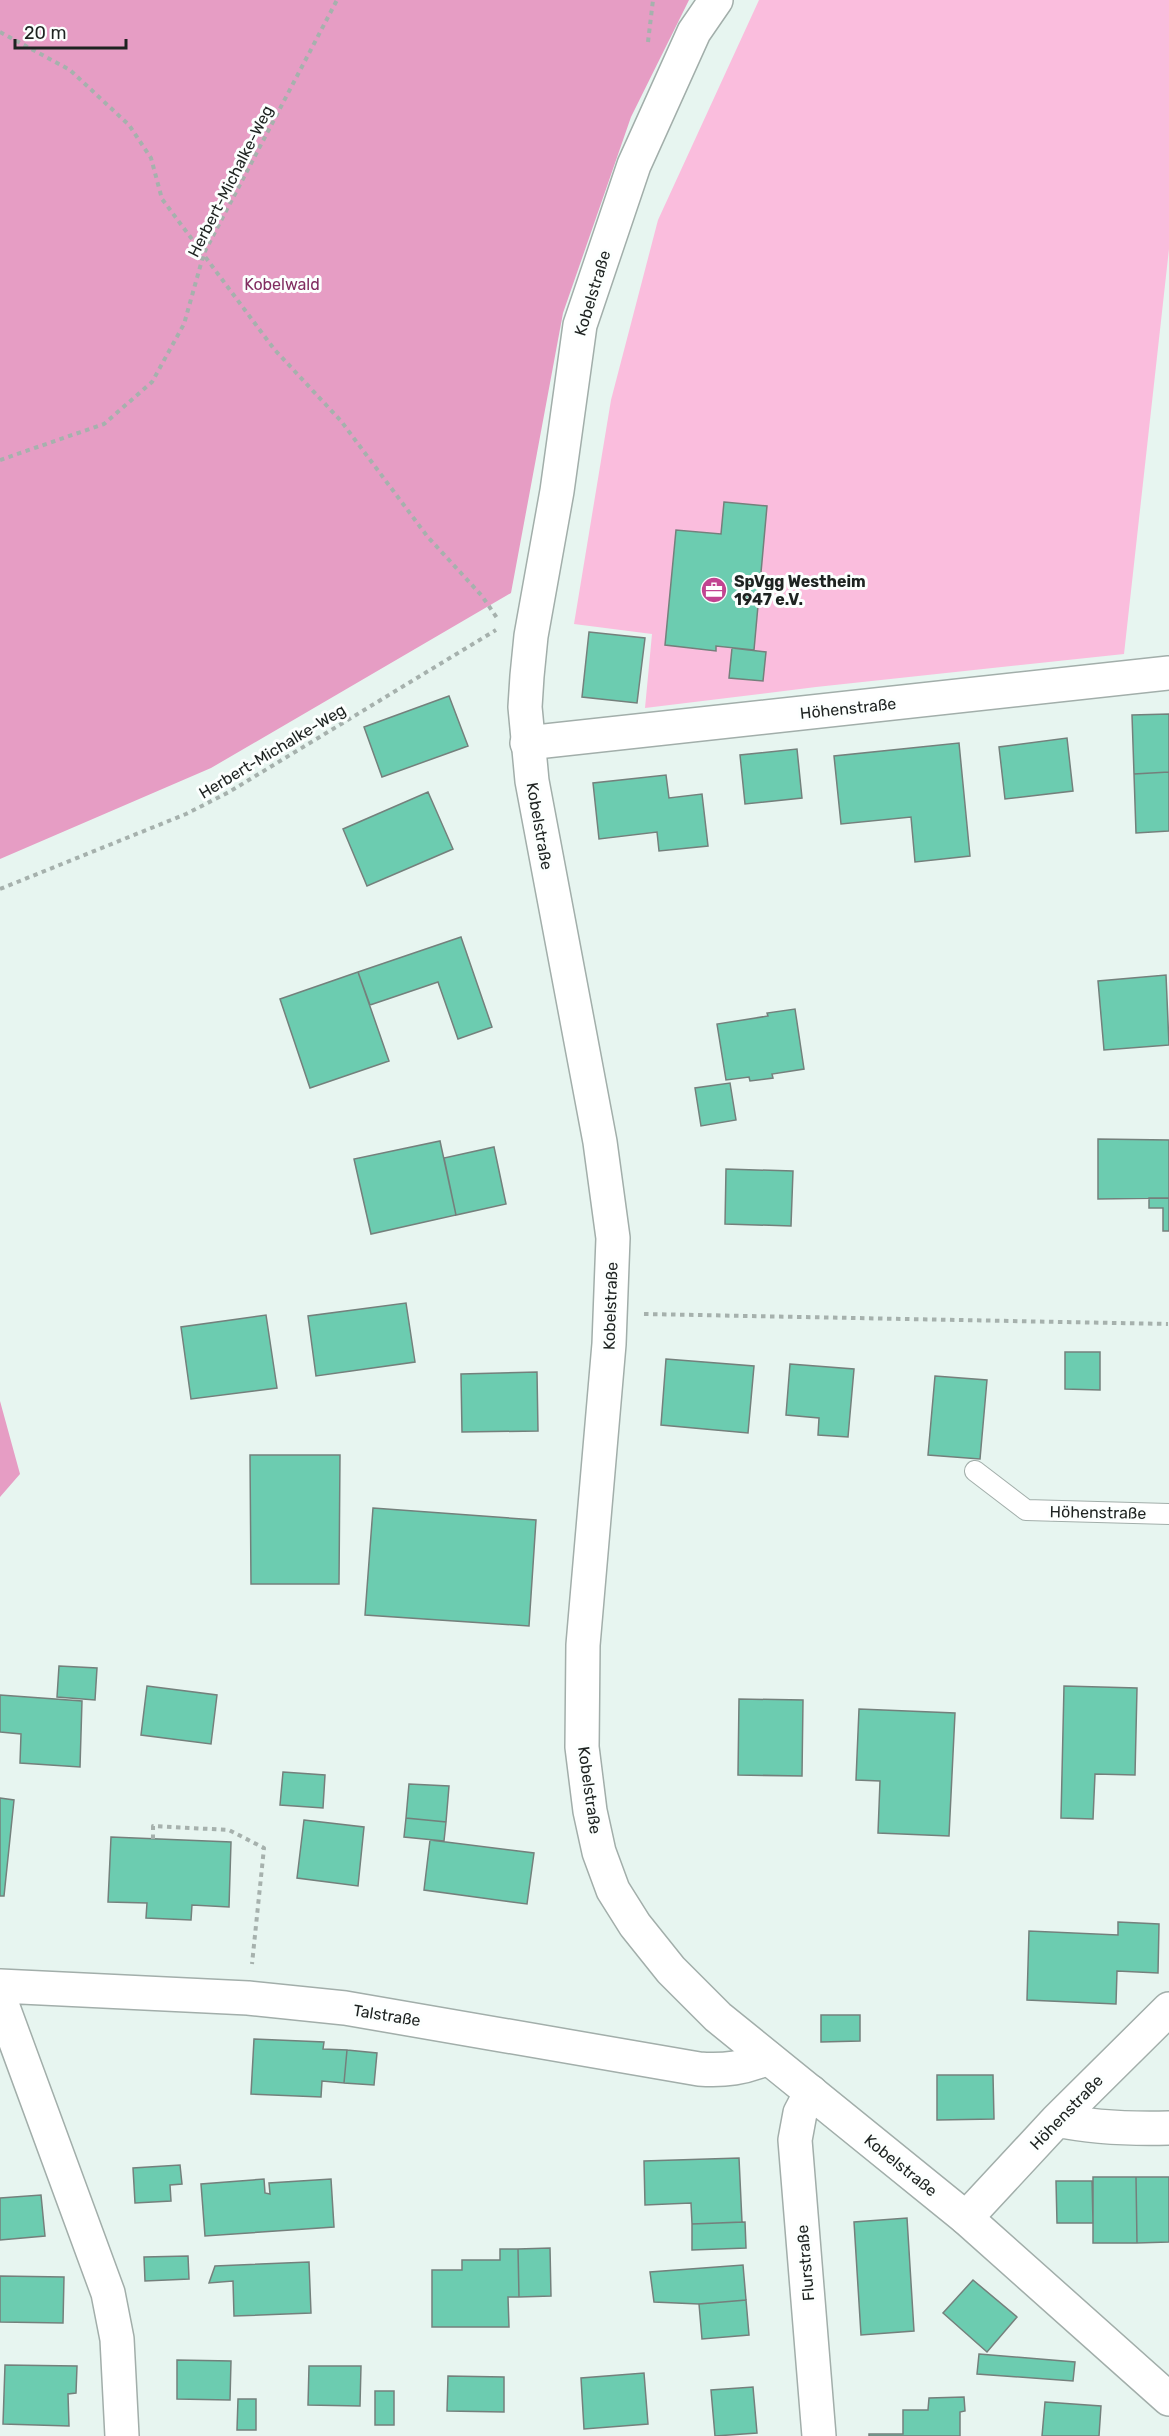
<svg xmlns="http://www.w3.org/2000/svg" width="1169" height="2436" font-family="Rubik,sans-serif">
  <style>
    .green { fill: #fabddd }
    .forest { fill: #e69dc4 }
    .building { fill: #6cccb0; stroke: #74807c; stroke-width: 1.5 }
    .lines { fill: none; stroke-linecap: round; stroke-linejoin: round }
    .lane-casing { stroke: #a2aeaa; stroke-width: 22 }
    .street-casing { stroke: #a2aeaa; stroke-width: 36 }
    .secondary-casing { stroke: #a2aeaa; stroke-width: 36 }
    .path { stroke: #a6b1ad; stroke-width: 4; stroke-dasharray: 4.5 4.5; stroke-linecap: butt }
    .lane { stroke: #fff; stroke-width: 20 }
    .street { stroke: #fff; stroke-width: 33 }
    .secondary { stroke: #fff; stroke-width: 33 }
    .labels { text-anchor: middle; stroke-width: 6; stroke-linejoin: round; paint-order: stroke }
    .street-label { font-size: 16px; fill: #1e2321; stroke: #fcfffe }
    .park-label { font-size: 16px; fill: #822e61; stroke: #fcfffe }
    .poi-label { font-size: 16px; font-weight: bold; fill: #1e2321; stroke: #fcfffe; text-anchor: start }
  </style>
  <rect width="100%" height="100%" fill="#e7f5f0"/>
  <path class="green" d="M 759,0 L 1169,0 L 1169,249 L 1124,654 L 816,687 L 645,708 L 652,634 L 574,624 L 611,400 L 658,220 Z"/>
  <path class="forest" d="M 0,0 L 689,0 L 631,117 L 563,313 L 511,593 L 211,768 L 0,859 Z
    M 0,1401 L 20,1474 L 0,1497 Z"/>
  <path class="building" d="M 724,502 L 767,506 L 754,650 L 716,646 L 716,651 L 665,645 L 676,530 L 721,534 Z
    M 589,632 L 645,638 L 637,703 L 582,697 Z
    M 732,648 L 766,652 L 763,681 L 729,678 Z
    M 449,696 L 468,746 L 382,777 L 364,727 Z
    M 1169,714 L 1169,772 L 1134,774 L 1132,715 Z
    M 1067,738 L 1073,791 L 1005,799 L 999,747 Z
    M 959,743 L 970,856 L 915,862 L 911,817 L 841,824 L 834,756 Z
    M 797,749 L 802,798 L 745,804 L 740,755 Z
    M 1169,772 L 1169,831 L 1136,833 L 1134,774 Z
    M 666,775 L 669,798 L 702,794 L 708,846 L 659,851 L 657,832 L 599,839 L 593,783 Z
    M 428,792 L 453,849 L 367,886 L 343,829 Z
    M 461,937 L 492,1027 L 458,1039 L 438,982 L 370,1005 L 358,972 Z
    M 358,972 L 389,1061 L 310,1088 L 280,999 Z
    M 1166,975 L 1169,1045 L 1104,1050 L 1098,981 Z
    M 795,1009 L 804,1069 L 772,1074 L 773,1078 L 750,1081 L 749,1077 L 726,1080 L 717,1024 L 768,1016 L 767,1013 Z
    M 730,1083 L 736,1120 L 701,1126 L 695,1088 Z
    M 1098,1139 L 1169,1140 L 1169,1198 L 1098,1199 Z
    M 440,1141 L 456,1215 L 371,1234 L 354,1159 Z
    M 494,1147 L 506,1204 L 456,1215 L 444,1158 Z
    M 726,1169 L 793,1171 L 791,1226 L 725,1224 Z
    M 1149,1198 L 1169,1198 L 1169,1231 L 1163,1231 L 1163,1208 L 1149,1208 Z
    M 406,1303 L 415,1362 L 316,1376 L 308,1316 Z
    M 266,1315 L 277,1388 L 191,1399 L 181,1327 Z
    M 1065,1352 L 1100,1352 L 1100,1390 L 1065,1389 Z
    M 666,1359 L 754,1366 L 748,1433 L 661,1425 Z
    M 790,1364 L 854,1369 L 848,1437 L 818,1435 L 819,1418 L 786,1415 Z
    M 537,1372 L 538,1431 L 462,1432 L 461,1374 Z
    M 935,1376 L 987,1380 L 980,1459 L 928,1455 Z
    M 250,1455 L 340,1455 L 339,1584 L 251,1584 Z
    M 373,1508 L 536,1520 L 529,1626 L 365,1615 Z
    M 59,1666 L 97,1668 L 95,1700 L 57,1697 Z
    M 147,1686 L 217,1695 L 211,1744 L 141,1735 Z
    M 1064,1686 L 1137,1688 L 1135,1775 L 1095,1774 L 1093,1819 L 1061,1818 Z
    M 0,1695 L 82,1701 L 80,1767 L 20,1763 L 21,1734 L 0,1732 Z
    M 739,1699 L 803,1700 L 802,1776 L 738,1775 Z
    M 859,1709 L 955,1713 L 949,1836 L 878,1833 L 880,1781 L 856,1780 Z
    M 283,1772 L 325,1775 L 323,1808 L 280,1805 Z
    M 409,1784 L 449,1786 L 446,1822 L 406,1818 Z
    M 0,1798 L 14,1800 L 4,1896 L 0,1896 Z
    M 406,1818 L 446,1822 L 444,1841 L 404,1837 Z
    M 304,1820 L 364,1827 L 358,1886 L 297,1878 Z
    M 111,1837 L 231,1842 L 229,1907 L 192,1905 L 191,1920 L 146,1918 L 147,1903 L 108,1902 Z
    M 430,1840 L 534,1853 L 527,1904 L 424,1890 Z
    M 1118,1922 L 1159,1924 L 1158,1973 L 1117,1971 L 1116,2004 L 1027,2000 L 1029,1931 L 1118,1935 Z
    M 821,2015 L 860,2015 L 860,2041 L 821,2042 Z
    M 254,2039 L 324,2042 L 323,2049 L 347,2050 L 344,2083 L 322,2081 L 321,2097 L 251,2094 Z
    M 347,2050 L 377,2053 L 374,2085 L 344,2083 Z
    M 937,2075 L 993,2075 L 994,2119 L 937,2120 Z
    M 739,2158 L 742,2222 L 692,2224 L 691,2203 L 645,2205 L 644,2161 Z
    M 180,2165 L 182,2184 L 170,2185 L 171,2201 L 135,2203 L 133,2168 Z
    M 1093,2177 L 1136,2177 L 1137,2243 L 1093,2243 Z
    M 1136,2177 L 1169,2177 L 1169,2242 L 1137,2243 Z
    M 264,2179 L 265,2193 L 270,2194 L 269,2183 L 331,2179 L 334,2227 L 205,2236 L 201,2184 Z
    M 1056,2181 L 1092,2181 L 1093,2223 L 1057,2223 Z
    M 41,2195 L 45,2236 L 0,2240 L 0,2198 Z
    M 907,2218 L 914,2331 L 861,2335 L 854,2222 Z
    M 745,2222 L 746,2248 L 692,2250 L 692,2224 Z
    M 550,2248 L 551,2296 L 519,2297 L 518,2249 Z
    M 500,2249 L 518,2249 L 519,2297 L 508,2297 L 509,2327 L 432,2327 L 432,2270 L 462,2270 L 462,2260 L 500,2260 Z
    M 188,2256 L 189,2279 L 145,2281 L 144,2257 Z
    M 309,2262 L 311,2313 L 234,2316 L 233,2281 L 209,2283 L 215,2266 Z
    M 743,2265 L 746,2300 L 699,2304 L 654,2302 L 650,2272 Z
    M 0,2276 L 64,2277 L 63,2323 L 0,2322 Z
    M 973,2280 L 1017,2317 L 987,2352 L 943,2313 Z
    M 746,2300 L 749,2335 L 702,2339 L 699,2304 Z
    M 979,2354 L 1075,2362 L 1073,2381 L 977,2374 Z
    M 177,2360 L 231,2361 L 230,2400 L 177,2399 Z
    M 5,2365 L 77,2366 L 76,2393 L 68,2394 L 69,2426 L 3,2424 Z
    M 309,2366 L 361,2366 L 360,2406 L 308,2405 Z
    M 644,2373 L 648,2424 L 584,2429 L 581,2378 Z
    M 448,2376 L 504,2377 L 504,2412 L 447,2411 Z
    M 753,2387 L 757,2433 L 715,2436 L 711,2390 Z
    M 375,2391 L 394,2391 L 394,2425 L 375,2425 Z
    M 964,2397 L 965,2411 L 960,2412 L 960,2436 L 869,2436 L 869,2434 L 903,2434 L 903,2410 L 928,2410 L 929,2398 Z
    M 238,2399 L 256,2399 L 256,2430 L 237,2430 Z
    M 1045,2402 L 1101,2406 L 1099,2436 L 1042,2436 Z"/>
  <g class="lines">
    <g class="lane-casing">
      <path id="lane" d="M 975,1471 L 1026,1510 L 1169,1514"/>
    </g>
    <g class="street-casing">
      <path id="street" d="M 527,743 L 1169,673
        M 0,1986 L 248,1998 L 345,2008 L 699,2069 C 725,2071 744,2068 768,2058
        M 0,1999 L 108,2293 L 117,2339 L 122,2436
        M 811,2092 L 800,2113 L 795,2140 L 819,2436
        M 1057,2120 C 1095,2128 1131,2129 1169,2128
        M 966,2218 L 1057,2120 L 1169,2009"/>
    </g>
    <g class="secondary-casing">
      <path id="secondary" d="M 716,0 L 694,32 L 634,165 L 580,325 L 557,491 L 531,636 L 527,676 L 525,707 L 532,781 L 600,1142 L 613,1238 L 609,1344 L 583,1645 L 582,1747 L 590,1811 L 599,1852 L 613,1890 L 635,1925 L 671,1970 L 718,2017 L 966,2218 L 1169,2399"/>
    </g>
    <path class="path" d="M 0,32 L 70,70 L 129,125 L 151,158 L 162,199 L 274,349 L 341,421 L 427,536 L 482,596 L 497,618
      M 648,42 L 653,0
      M 0,460 L 104,424 L 152,382 L 184,324 L 204,253 L 337,0
      M 0,889 L 186,814 L 229,792 L 496,630
      M 644,1314 L 1168,1324
      M 153,1839 L 153,1826 L 229,1830 L 264,1848 L 252,1964"/>
    <use href="#lane" class="lane"/>
    <use href="#street" class="street"/>
    <use href="#secondary" class="secondary"/>
  </g>
  <defs>
    <g id="office-disc" transform="scale(1.35)"><circle r="9.5" fill="#c24491" stroke="#fcfffe"/><path d="M-6-3h4V-5.5h4V-3h4V5H-6ZM-1-4.5V-3h2v-1.5ZM-6 0V1H6V0Z" fill="#fff"/></g>
  </defs>
  <g fill-rule="evenodd">
    <use href="#office-disc" x="714" y="590"/>
  </g>
  <g class="labels">
    <g class="street-label">
      <text transform="translate(230 181) rotate(-63)" y="6">Herbert-Michalke-Weg</text>
      <text transform="translate(592 293) rotate(-73)" y="6">Kobelstraße</text>
      <text transform="translate(848 708) rotate(-6)" y="6">Höhenstraße</text>
      <text transform="translate(272 751) rotate(-31)" y="6">Herbert-Michalke-Weg</text>
      <text transform="translate(540 826) rotate(80)" y="6">Kobelstraße</text>
      <text transform="translate(610 1306) rotate(-88)" y="6">Kobelstraße</text>
      <text transform="translate(1098 1512) rotate(1)" y="6">Höhenstraße</text>
      <text transform="translate(590 1790) rotate(82)" y="6">Kobelstraße</text>
      <text transform="translate(387 2015) rotate(9)" y="6">Talstraße</text>
      <text transform="translate(1066 2112) rotate(-46)" y="6">Höhenstraße</text>
      <text transform="translate(901 2165) rotate(39)" y="6">Kobelstraße</text>
      <text transform="translate(805 2263) rotate(-95)" y="6">Flurstraße</text>
    </g>
    <g class="park-label">
      <text x="282" y="290">Kobelwald</text>
    </g>
    <g class="poi-label">
      <text x="734" y="587">SpVgg Westheim<tspan x="734" dy="18">1947 e.V.</tspan></text>
    </g>
  </g>
  <path d="M15 39v9h111v-9" fill="none" stroke="#1e2321" stroke-width="3"/>
  <text x="24" y="39" font-size="18" fill="#1e2321" stroke="#fcfffe" stroke-width="4.5" paint-order="stroke">20 m</text>
</svg>
